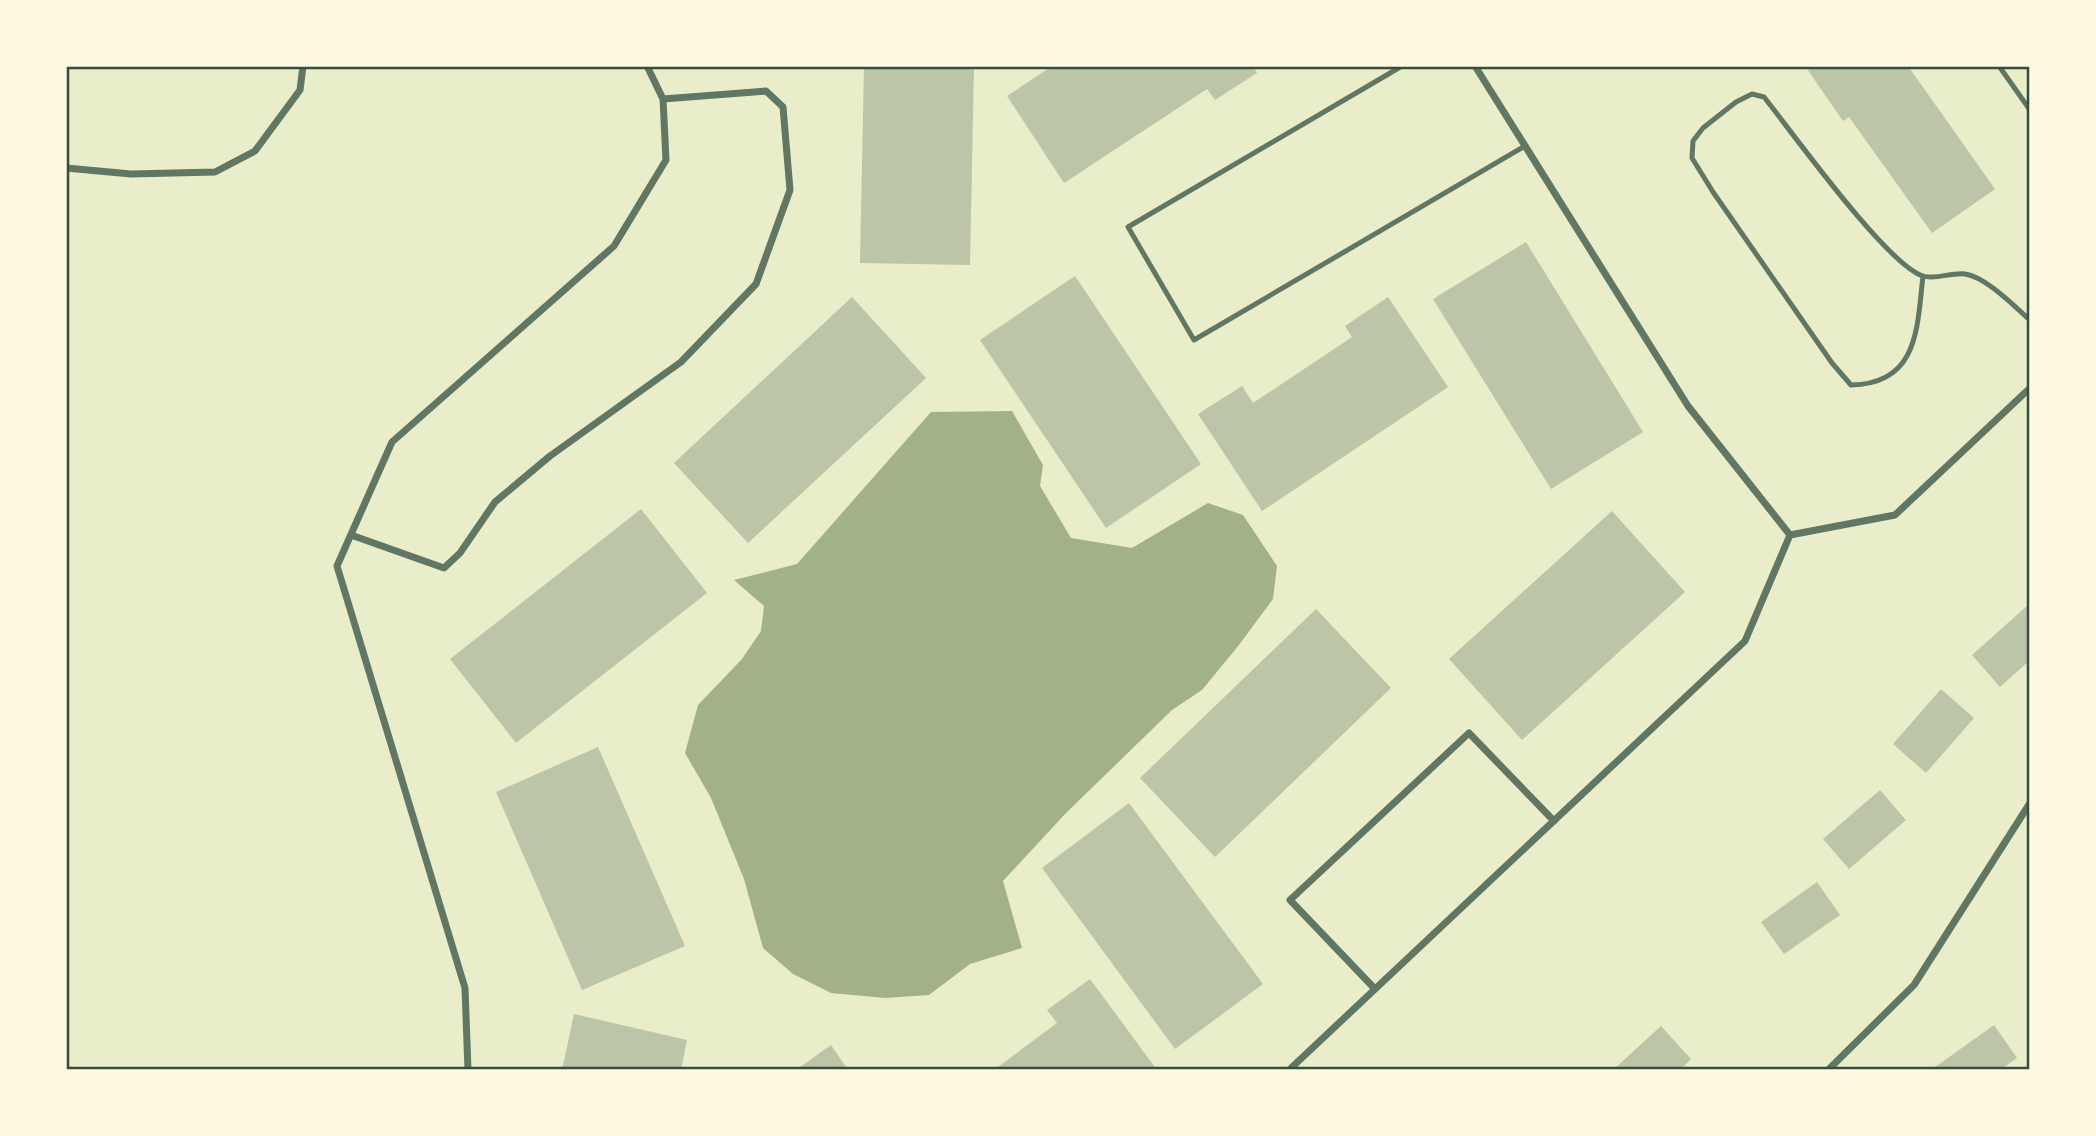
<svg xmlns="http://www.w3.org/2000/svg" width="2096" height="1136" font-family="'Open Sans',sans-serif">
  <style>
    .water { fill: #a3b18a }
    .building { fill: #bcc5a7 }
    .lines { fill: none; stroke-linecap: round; stroke-linejoin: round }
    .service { stroke: #617663; stroke-width: 5 }
    .minor { stroke: #617663; stroke-width: 7 }
    .neatline { fill: none; stroke: #344e41; stroke-width: 2.5 }
  </style>
  <rect width="100%" height="100%" fill="#e9edc9"/>
  <path class="water" d="M 1012,411 L 1043,465 L 1040,486 L 1071,538 L 1132,548 L 1208,503 L 1243,515 L 1277,566 L 1273,599 L 1239,645 L 1202,690 L 1172,710 L 1066,813 L 1003,881 L 1022,948 L 970,964 L 929,995 L 885,998 L 831,993 L 793,974 L 763,948 L 744,879 L 711,798 L 685,753 L 698,705 L 742,659 L 761,631 L 764,606 L 734,580 L 797,564 L 931,412 Z"/>
  <path class="building" d="M 864,66 L 974,66 L 970,265 L 860,263 Z
    M 1052,66 L 1253,66 L 1257,73 L 1215,100 L 1207,89 L 1064,183 L 1007,96 Z
    M 1805,66 L 1908,66 L 1995,189 L 1932,233 L 1849,117 L 1843,121 Z
    M 1526,242 L 1643,432 L 1551,489 L 1433,299 Z
    M 1075,276 L 1201,464 L 1106,528 L 980,340 Z
    M 852,297 L 926,378 L 748,543 L 674,463 Z
    M 1388,297 L 1448,387 L 1262,511 L 1198,414 L 1242,386 L 1253,403 L 1352,337 L 1345,326 Z
    M 641,509 L 707,593 L 516,743 L 450,659 Z
    M 1612,511 L 1685,592 L 1522,740 L 1449,659 Z
    M 2028,605 L 2030,660 L 2000,687 L 1972,655 Z
    M 1316,609 L 1391,688 L 1215,857 L 1140,778 Z
    M 1941,689 L 1974,718 L 1926,773 L 1893,744 Z
    M 598,747 L 685,946 L 582,990 L 496,792 Z
    M 1880,790 L 1906,820 L 1849,869 L 1823,839 Z
    M 1129,803 L 1263,984 L 1175,1049 L 1042,868 Z
    M 1817,882 L 1840,915 L 1784,954 L 1761,922 Z
    M 1090,979 L 1157,1070 L 994,1070 L 1057,1023 L 1047,1010 Z
    M 574,1014 L 687,1040 L 681,1070 L 562,1070 Z
    M 1994,1025 L 2017,1058 L 2000,1070 L 1931,1070 Z
    M 1661,1026 L 1691,1059 L 1680,1070 L 1613,1070 Z
    M 831,1045 L 848,1070 L 796,1070 Z"/>
  <g class="lines">
    <path class="service" d="M 1402,66 L 1128,227 L 1194,340 L 1525,146
      M 1999,66 L 2030,110
      M 1923,276 C 1917,327 1919,384 1851,385 L 1832,363 L 1713,192 L 1692,158 L 1693,141 L 1703,128 L 1736,102 L 1752,94 L 1764,97 C 1792,132 1887,265 1923,276 C 1935,280 1952,272 1965,274 C 1986,277 2014,306 2030,320"/>
    <path class="minor" d="M 1475,66 L 1688,406 L 1790,535
      M 66,168 L 131,174 L 215,172 L 255,151 L 300,90 L 303,66
      M 351,535 L 444,568 L 460,553 L 495,502 L 550,456 L 681,362 L 756,284 L 790,190 L 783,107 L 766,91 L 663,99
      M 1790,535 L 1895,515 L 2030,388
      M 1375,989 L 1290,900 L 1469,733 L 1554,821
      M 468,1070 L 465,988 L 337,566 L 392,442 L 614,246 L 666,160 L 663,99 L 647,66
      M 1289,1070 L 1745,641 L 1790,535
      M 1828,1070 L 1914,985 L 2030,803"/>
  </g>
  <rect width="2096" height="1136" fill="none" stroke="#fefae0" stroke-width="136"/>
  <rect x="68" y="68" width="1960" height="1000" class="neatline"/>
</svg>
